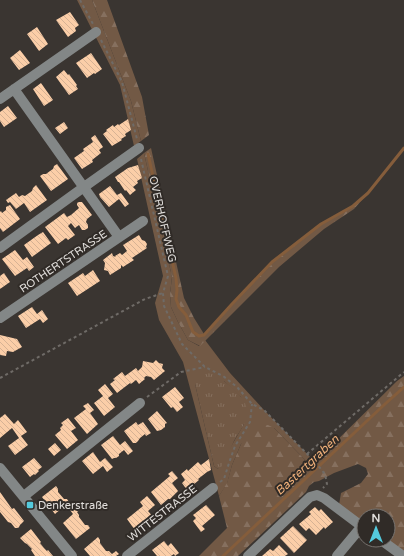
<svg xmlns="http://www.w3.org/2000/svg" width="404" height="556" font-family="'Varela Round',sans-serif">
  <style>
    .grass { fill: #725945; fill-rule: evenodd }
    .forest { fill: url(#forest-firs) }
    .park { fill: url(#park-tufts) }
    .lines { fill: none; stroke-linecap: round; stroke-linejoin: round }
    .stream { stroke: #855d3b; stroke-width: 3 }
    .building { fill: url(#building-back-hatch) }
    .path { stroke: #6f6b67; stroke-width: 2; stroke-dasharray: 3 3; stroke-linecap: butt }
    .minor { stroke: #838787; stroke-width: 10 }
    .poi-dot { fill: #54cadd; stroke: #302b27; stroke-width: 1.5 }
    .labels { text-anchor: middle; stroke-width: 4; stroke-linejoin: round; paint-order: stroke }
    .street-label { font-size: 11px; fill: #e1dedb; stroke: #302b27 }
    .poi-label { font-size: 11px; fill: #e1dedb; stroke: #302b27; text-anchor: start }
    .water-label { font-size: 12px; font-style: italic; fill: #efb07a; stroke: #302b27 }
  </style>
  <defs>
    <pattern id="forest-firs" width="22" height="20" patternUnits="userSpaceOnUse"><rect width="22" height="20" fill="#725945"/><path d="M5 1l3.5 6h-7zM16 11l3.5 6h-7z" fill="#86705f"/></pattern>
    <pattern id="park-tufts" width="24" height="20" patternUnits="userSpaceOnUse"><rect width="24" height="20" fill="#725945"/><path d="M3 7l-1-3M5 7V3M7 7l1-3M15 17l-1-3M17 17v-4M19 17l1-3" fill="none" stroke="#86705f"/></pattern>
    <pattern id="building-back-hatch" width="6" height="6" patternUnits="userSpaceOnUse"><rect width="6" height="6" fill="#fbcea8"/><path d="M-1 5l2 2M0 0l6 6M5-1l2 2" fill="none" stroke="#d6b294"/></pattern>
  </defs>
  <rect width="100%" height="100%" fill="#3a3531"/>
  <path class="grass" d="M 77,0 L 92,0 L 131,101 L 141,141 L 134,146 L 120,85 Z
    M 144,153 L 172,277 L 170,294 L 171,307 L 178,322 L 188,340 L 199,346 L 205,340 L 230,373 L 264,410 L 315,462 L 311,466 L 274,428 L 241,444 L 232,465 L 227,484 L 219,496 L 183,362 L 159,320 L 155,303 L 163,276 L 137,159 ZM 224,381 L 241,397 L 244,424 L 218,469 L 214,466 L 195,384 Z"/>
  <path class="forest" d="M 92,0 L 107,0 L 142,97 L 149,135 L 141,141 L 131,101 Z
    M 151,148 L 184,298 L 194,318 L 204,334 L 272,262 L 321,224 L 353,206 L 368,193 L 354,209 L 324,229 L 279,267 L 200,346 L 188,340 L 178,322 L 171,307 L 170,294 L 172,277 L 144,153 Z
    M 404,376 L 404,551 L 388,540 L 388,516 L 364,516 L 364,523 L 339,505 L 341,493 L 361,483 L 368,474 L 366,468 L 358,464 L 334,473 L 319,481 L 314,482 L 309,486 L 306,492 L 238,556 L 199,556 L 227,528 L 219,496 L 227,483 L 232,465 L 241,444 L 254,428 L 262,425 L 268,425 L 274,428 L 311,466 L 397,381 Z"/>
  <path class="park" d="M 206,373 C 217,374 222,379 230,386 C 241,395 252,407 245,422 C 242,429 237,435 234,441 C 230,449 227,458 222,466 L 218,469 L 214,466 L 195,384 L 197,379 Z"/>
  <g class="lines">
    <path class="stream" d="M 148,154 L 176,278 L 177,290 L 176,299 L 179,307 L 186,315 L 193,332 L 199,336 L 204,335 L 232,304 L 272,262 L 321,224 L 353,206 L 368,193 L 404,148
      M 223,556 L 385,404 L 404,387"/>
  </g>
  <path class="building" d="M 70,12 L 79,25 L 75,28 L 76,31 L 68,37 L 56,20 Z
    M 37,27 L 48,44 L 39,51 L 27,34 Z
    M 20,50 L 30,63 L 19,70 L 10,58 Z
    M 91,53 L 102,69 L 95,74 L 94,73 L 87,78 L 76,63 Z
    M 64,70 L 68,75 L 69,74 L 77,85 L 76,86 L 78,89 L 69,95 L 56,77 Z
    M 41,83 L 53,100 L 44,106 L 33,89 Z
    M 8,106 L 17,118 L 4,127 L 0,121 L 0,112 Z
    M 128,119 L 131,130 L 125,134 L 126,136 L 121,139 L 122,140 L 112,146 L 103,134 L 107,131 L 106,130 L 113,125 L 114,127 L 118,124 L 119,125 Z
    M 64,122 L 68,128 L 60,134 L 55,128 Z
    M 95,135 L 103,147 L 99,150 L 101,153 L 92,160 L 93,162 L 82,169 L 74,158 L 84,151 L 83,149 L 93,142 L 91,138 Z
    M 57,164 L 68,179 L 51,191 L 40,176 L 43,174 L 46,174 L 50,171 L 53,169 L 54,166 Z
    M 138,165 L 142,178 L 137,181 L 138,183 L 133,187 L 136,190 L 130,195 L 126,190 L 125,191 L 119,182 L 118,182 L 115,177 L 128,168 Z
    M 36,185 L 47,200 L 30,212 L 24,203 L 16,209 L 10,202 L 8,203 L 6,200 L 16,193 L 19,197 L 22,195 L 25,196 L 32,191 L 33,188 Z
    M 110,186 L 117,195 L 121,193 L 129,204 L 125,207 L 119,199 L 109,207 L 100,197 L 99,194 Z
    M 79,202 L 82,202 L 92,215 L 87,219 L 86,222 L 88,225 L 88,228 L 85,230 L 82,230 L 79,225 L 75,228 L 71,223 L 68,226 L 75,235 L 68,240 L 66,238 L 58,244 L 45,227 L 64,213 L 67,217 L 71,215 L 79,208 L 77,205 L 77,203 Z
    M 10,205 L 20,219 L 3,232 L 0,228 L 0,212 L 1,211 L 2,213 L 6,210 L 6,207 Z
    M 43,232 L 51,243 L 32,257 L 24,245 L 38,235 Z
    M 139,235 L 142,240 L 145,241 L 147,244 L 146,247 L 147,248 L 132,258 L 134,260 L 123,267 L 121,265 L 121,268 L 110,275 L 108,271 L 104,270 L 105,263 L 103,260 L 112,253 L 113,256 L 116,257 L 115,256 L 120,253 L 122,255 L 127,251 L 123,245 Z
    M 15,250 L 23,260 L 27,257 L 34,267 L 29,271 L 27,268 L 15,276 L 2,259 Z
    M 93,270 L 100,281 L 77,296 L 68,283 L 83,273 L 85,276 Z
    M 4,273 L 10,282 L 0,289 L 0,276 Z
    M 32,307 L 37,314 L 42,310 L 48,319 L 43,323 L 40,319 L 26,328 L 18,316 Z
    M 0,335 L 17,339 L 22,347 L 13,352 L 7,351 L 6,356 L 0,355 Z
    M 156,360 L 159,363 L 163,364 L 162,368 L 165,371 L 154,380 L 151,377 L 146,376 L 144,378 L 145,379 L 139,384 L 136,380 L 131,384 L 130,383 L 117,393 L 110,384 L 115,380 L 113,379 L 122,372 L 125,376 L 136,368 L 138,371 L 142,367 L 143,361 L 153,363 Z
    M 105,384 L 113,394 L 108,398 L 115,407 L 104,416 L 94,403 L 103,396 L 98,390 Z
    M 175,387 L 184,398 L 179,402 L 183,407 L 177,412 L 173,407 L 171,408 L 162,397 Z
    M 88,403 L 94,410 L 90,413 L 98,424 L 87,434 L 74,418 L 86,409 L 83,406 Z
    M 157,411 L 167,423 L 165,424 L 165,427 L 161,430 L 157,431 L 148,419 Z
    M 5,414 L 14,424 L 18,420 L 27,432 L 21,436 L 28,445 L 15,455 L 8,446 L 19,438 L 12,428 L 0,438 L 0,418 Z
    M 68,418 L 76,428 L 71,431 L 78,440 L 67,449 L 55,435 L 61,430 L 60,428 L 63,425 L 61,423 Z
    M 136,422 L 138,425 L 143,422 L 151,433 L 146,436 L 145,434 L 140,438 L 138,441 L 136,443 L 133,443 L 124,431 Z
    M 113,436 L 120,445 L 125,441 L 133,451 L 128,455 L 124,450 L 119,454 L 119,456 L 116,458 L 114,458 L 112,459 L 101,445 Z
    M 55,443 L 61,450 L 54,456 L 48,449 Z
    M 93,452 L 100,462 L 105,458 L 113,467 L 107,472 L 103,466 L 93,474 L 82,461 Z
    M 34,458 L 42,467 L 38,470 L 39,471 L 35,475 L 34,474 L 30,477 L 22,467 Z
    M 209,459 L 211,470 L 207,472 L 198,479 L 199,480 L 187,490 L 182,483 L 185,480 L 181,474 L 187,469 L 188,471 L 198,462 L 201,465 Z
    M 172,471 L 178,478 L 172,483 L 178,491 L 170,499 L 168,499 L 161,505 L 151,492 L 170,476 L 168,474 Z
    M 56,486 L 58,489 L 58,492 L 64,499 L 67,499 L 69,502 L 55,514 L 42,497 Z
    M 0,492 L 12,509 L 14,508 L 24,521 L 20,525 L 19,527 L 18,528 L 15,528 L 11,523 L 8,522 L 0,512 Z
    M 147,496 L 155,505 L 148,511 L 154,518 L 137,532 L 132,526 L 127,519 L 143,506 L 140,502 Z
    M 78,503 L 82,508 L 77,512 L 79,515 L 79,517 L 85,525 L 88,525 L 90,528 L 76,539 L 63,523 L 73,514 L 70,510 Z
    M 206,505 L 215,515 L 202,526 L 205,529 L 201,532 L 193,521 L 196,518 L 193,515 Z
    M 315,507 L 319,511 L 321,509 L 333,522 L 325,529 L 324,527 L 316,535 L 309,528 L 306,531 L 299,524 L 311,514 L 309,512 Z
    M 293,526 L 307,540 L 294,553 L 280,538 Z
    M 31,529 L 41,542 L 40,543 L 44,548 L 47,551 L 48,550 L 53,556 L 35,556 L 31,550 L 32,549 L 27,544 L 25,543 L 20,538 Z
    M 98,537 L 100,540 L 100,543 L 106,551 L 109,551 L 112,554 L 116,551 L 119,554 L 116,556 L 90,556 L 84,549 Z
    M 164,541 L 168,546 L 171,543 L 179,553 L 175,556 L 174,554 L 171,556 L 157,556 L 152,550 Z
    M 279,545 L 288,554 L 285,556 L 262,556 L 270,549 L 273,551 Z"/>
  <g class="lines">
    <path class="path" d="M 80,0 L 93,24
      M 101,40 L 122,82 L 137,139
      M 141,159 L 168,276 L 163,293 L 164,306 L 182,344 L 205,367 L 223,376 L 237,387 L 252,404 L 264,410 L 315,462 L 325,474 L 327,484 L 323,488
      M 0,378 L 145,299 L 163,293
      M 147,397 L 181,372 L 205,367
      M 307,454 L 404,372
      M 220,482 L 224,479 L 229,463 L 235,446 L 250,422 L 252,404"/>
    <path class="minor" d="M 14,89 L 119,237
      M 0,99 L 96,32
      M 0,248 L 84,187 L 139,148
      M 0,318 L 143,221
      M 0,468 L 72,556
      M 24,496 L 140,403
      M 381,540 L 403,556
      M 127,556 L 213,488
      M 248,556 L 310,497 L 317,495 L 324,498 L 364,528
      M 337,556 L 362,526"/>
  </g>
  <rect class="poi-dot" x="26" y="501" width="8" height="8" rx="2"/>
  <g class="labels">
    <g class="street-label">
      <text transform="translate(163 219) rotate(77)" y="4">OVERHOFFWEG</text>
      <text transform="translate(63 261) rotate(-34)" y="4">ROTHERTSTRASSE</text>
      <text transform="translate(162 513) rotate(-38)" y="4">WITTESTRASSE</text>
    </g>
    <g class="poi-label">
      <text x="38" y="509">Denkerstraße</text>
    </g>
    <g class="water-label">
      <text transform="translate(307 465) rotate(-43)" y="4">Bastertgraben</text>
    </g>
  </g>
  <g transform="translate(376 528)"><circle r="19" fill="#302b27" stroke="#77736f"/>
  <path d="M0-3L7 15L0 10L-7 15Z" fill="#54cadd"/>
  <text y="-6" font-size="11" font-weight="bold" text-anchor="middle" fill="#e1dedb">N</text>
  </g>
</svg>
